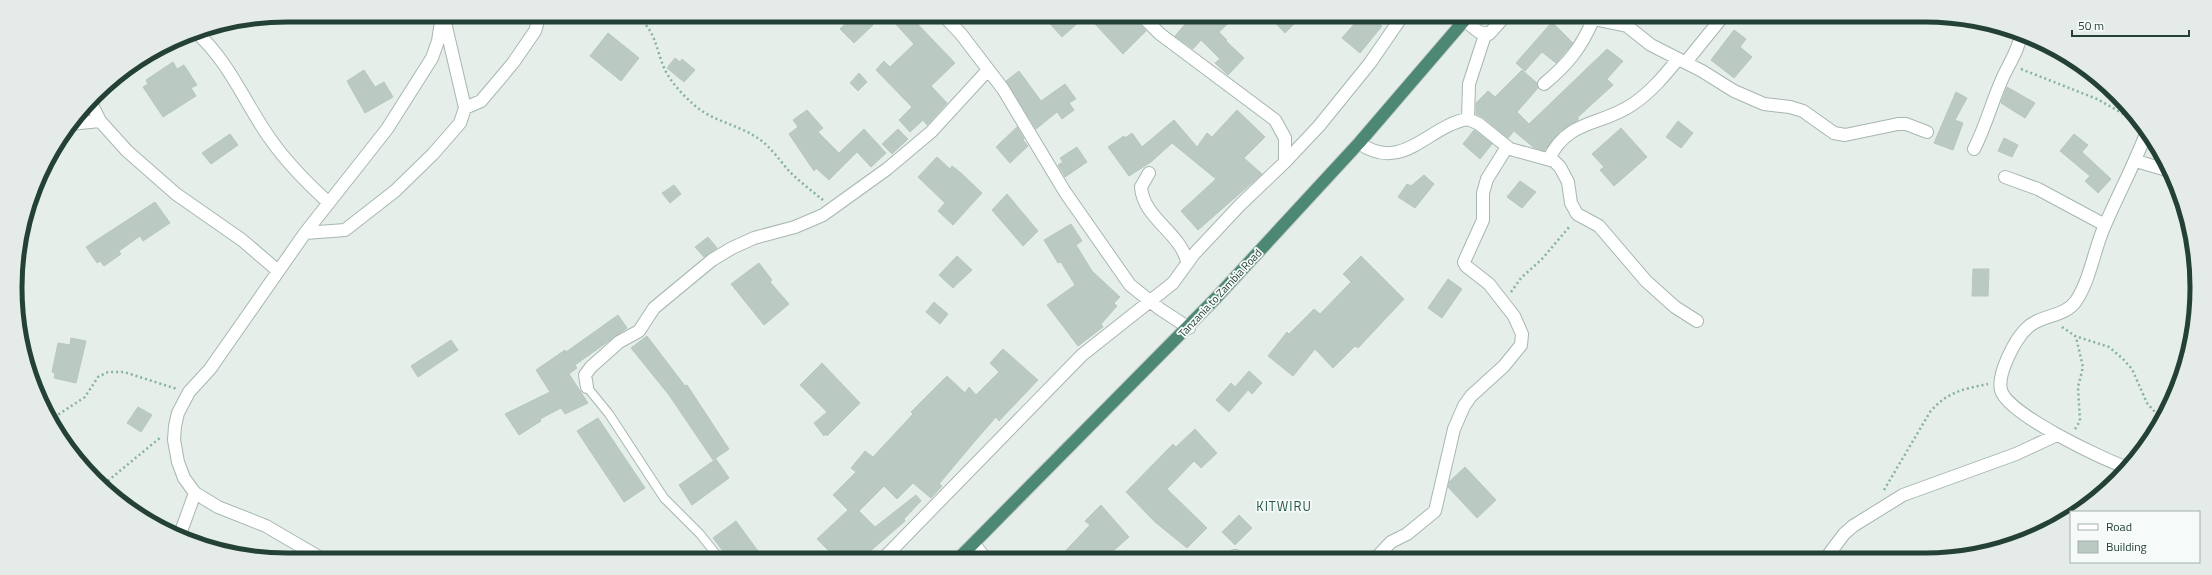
<svg xmlns="http://www.w3.org/2000/svg" width="2212" height="575" font-family="'Titillium Web',sans-serif">
  <style>
    .building { fill: #bac9c2; stroke: #b7c8bf }
    .lines { fill: none; stroke-linecap: round; stroke-linejoin: round }
    .service-casing { stroke: #a7b7b0; stroke-width: 10 }
    .minor-casing { stroke: #a7b7b0; stroke-width: 14 }
    .trunk-casing { stroke: #c2cac7; stroke-width: 14 }
    .path { stroke: #85b2a0; stroke-width: 2.5; stroke-dasharray: 2 3; stroke-linecap: butt }
    .service { stroke: #fff; stroke-width: 8 }
    .minor { stroke: #fff; stroke-width: 12 }
    .trunk { stroke: #4c8874; stroke-width: 12 }
    .labels { text-anchor: middle; stroke-width: 3.5; stroke-linejoin: round; paint-order: stroke }
    .street-label { font-size: 11px; fill: #244136; stroke: #f6faf8 }
    .quarter-label { font-size: 13px; letter-spacing: 1px; fill: #1f5341; stroke: #f6faf8 }
    .rim { fill: none; stroke: #244136; stroke-width: 5 }
  </style>
  <rect width="100%" height="100%" fill="#e5eee9"/>
  <path class="building" d="M 855,15 L 863,15 L 873,25 L 854,43 L 840,29 Z
    M 899,15 L 909,15 L 955,63 L 931,86 L 947,103 L 927,125 L 923,120 L 910,132 L 899,120 L 912,107 L 876,70 L 884,61 L 890,67 L 914,44 L 893,21 Z
    M 1042,15 L 1072,15 L 1079,22 L 1062,37 Z
    M 1105,15 L 1134,15 L 1136,20 L 1146,31 L 1123,54 L 1095,24 Z
    M 1193,15 L 1237,15 L 1219,32 L 1227,40 L 1226,41 L 1244,58 L 1228,75 L 1215,63 L 1220,59 L 1201,40 L 1193,49 L 1175,36 Z
    M 1268,15 L 1303,15 L 1285,33 Z
    M 1362,15 L 1368,15 L 1382,26 L 1360,53 L 1342,38 Z
    M 1552,22 L 1573,43 L 1556,63 L 1542,52 L 1525,71 L 1516,63 Z
    M 1734,30 L 1746,39 L 1740,47 L 1752,57 L 1734,78 L 1711,60 Z
    M 608,33 L 639,58 L 621,81 L 590,56 Z
    M 1607,49 L 1623,61 L 1607,79 L 1613,85 L 1578,117 L 1578,120 L 1560,131 L 1544,151 L 1533,147 L 1514,131 L 1508,138 L 1484,118 L 1476,114 L 1476,103 L 1488,91 L 1495,97 L 1522,70 L 1537,83 L 1538,88 L 1517,112 L 1529,124 Z
    M 675,58 L 680,62 L 682,59 L 695,70 L 684,82 L 667,68 Z
    M 173,62 L 177,69 L 184,65 L 197,85 L 191,88 L 196,96 L 163,117 L 143,87 L 148,84 L 146,80 Z
    M 364,70 L 375,87 L 384,82 L 393,97 L 365,113 L 347,81 Z
    M 1019,71 L 1041,101 L 1065,84 L 1076,99 L 1069,103 L 1074,110 L 1062,119 L 1057,112 L 1036,129 L 1006,81 Z
    M 859,73 L 867,82 L 858,91 L 850,83 Z
    M 2007,87 L 2035,103 L 2025,118 L 2001,103 Z
    M 1956,92 L 1967,98 L 1955,120 L 1963,123 L 1953,150 L 1934,143 Z
    M 807,110 L 823,128 L 818,132 L 839,153 L 864,129 L 886,153 L 871,167 L 857,152 L 829,180 L 816,168 L 814,171 L 789,134 L 798,127 L 793,120 Z
    M 1237,110 L 1265,137 L 1244,158 L 1262,174 L 1198,230 L 1181,211 L 1216,179 L 1172,143 L 1151,162 L 1129,176 L 1108,147 L 1124,136 L 1125,138 L 1132,133 L 1142,147 L 1174,120 L 1197,147 L 1207,133 L 1212,137 Z
    M 1678,121 L 1693,133 L 1681,148 L 1666,137 Z
    M 1017,127 L 1024,139 L 1023,140 L 1028,146 L 1010,163 L 996,147 Z
    M 1621,128 L 1647,157 L 1614,186 L 1600,170 L 1604,167 L 1592,154 Z
    M 898,129 L 908,139 L 892,154 L 882,144 Z
    M 1474,130 L 1492,144 L 1480,159 L 1463,144 Z
    M 230,134 L 238,145 L 211,164 L 202,153 Z
    M 2074,134 L 2088,145 L 2082,152 L 2111,179 L 2098,193 L 2085,181 L 2090,176 L 2060,151 Z
    M 2004,138 L 2018,145 L 2012,157 L 1998,151 Z
    M 1077,147 L 1087,162 L 1065,177 L 1058,165 L 1063,162 L 1060,158 Z
    M 937,157 L 950,169 L 952,166 L 961,173 L 982,193 L 953,225 L 938,211 L 945,203 L 918,177 Z
    M 1424,175 L 1434,184 L 1415,208 L 1398,197 L 1407,184 L 1411,186 Z
    M 1520,181 L 1536,192 L 1522,208 L 1507,197 Z
    M 674,185 L 681,194 L 670,203 L 662,193 Z
    M 1007,194 L 1038,231 L 1023,246 L 992,210 Z
    M 155,202 L 170,223 L 143,241 L 140,236 L 119,251 L 121,254 L 104,266 L 100,261 L 97,263 L 86,247 Z
    M 1071,224 L 1082,241 L 1076,245 L 1092,271 L 1120,297 L 1114,303 L 1117,306 L 1101,324 L 1103,327 L 1078,346 L 1047,305 L 1075,285 L 1061,262 L 1058,263 L 1044,240 Z
    M 708,237 L 717,248 L 704,257 L 695,247 Z
    M 957,256 L 972,270 L 953,288 L 939,275 Z
    M 1361,256 L 1404,299 L 1358,348 L 1355,346 L 1333,368 L 1315,349 L 1293,376 L 1268,356 L 1287,332 L 1289,334 L 1314,309 L 1320,314 L 1351,282 L 1343,274 Z
    M 759,263 L 772,280 L 770,282 L 789,304 L 764,325 L 731,284 Z
    M 1973,269 L 1989,269 L 1988,296 L 1972,296 Z
    M 1448,279 L 1462,289 L 1442,318 L 1428,308 Z
    M 934,302 L 948,314 L 940,324 L 926,312 Z
    M 618,315 L 627,328 L 575,365 L 577,368 L 569,374 L 588,403 L 565,414 L 561,408 L 540,419 L 541,421 L 519,435 L 505,414 L 550,392 L 536,370 L 565,350 L 566,352 Z
    M 647,336 L 685,386 L 687,385 L 729,449 L 713,460 L 669,395 L 631,348 Z
    M 71,338 L 86,341 L 76,383 L 54,378 L 55,373 L 52,372 L 58,343 L 70,345 Z
    M 451,340 L 458,350 L 418,377 L 411,366 Z
    M 1003,349 L 1038,380 L 999,421 L 996,417 L 975,441 L 939,484 L 942,486 L 931,498 L 913,483 L 897,499 L 884,486 L 859,511 L 875,527 L 916,495 L 921,501 L 904,519 L 905,521 L 861,559 L 837,559 L 817,539 L 848,510 L 833,495 L 856,472 L 851,468 L 865,451 L 873,457 L 913,414 L 911,412 L 947,376 L 965,393 L 969,387 L 976,395 L 999,372 L 990,363 Z
    M 822,363 L 860,403 L 827,436 L 825,434 L 824,436 L 814,423 L 827,412 L 800,385 Z
    M 1249,371 L 1262,383 L 1252,394 L 1248,390 L 1229,412 L 1216,400 L 1231,383 L 1235,387 Z
    M 138,407 L 152,415 L 141,432 L 127,423 Z
    M 598,418 L 645,488 L 624,502 L 577,431 Z
    M 1195,429 L 1217,453 L 1201,468 L 1194,461 L 1167,489 L 1207,528 L 1187,548 L 1155,522 L 1126,492 L 1173,444 L 1176,447 Z
    M 716,459 L 729,478 L 692,505 L 679,485 Z
    M 1465,467 L 1496,500 L 1477,518 L 1448,487 L 1450,481 Z
    M 1101,505 L 1129,537 L 1112,552 L 1118,559 L 1058,559 L 1090,525 L 1085,521 Z
    M 1239,515 L 1252,528 L 1235,545 L 1222,532 Z
    M 736,521 L 758,551 L 748,559 L 729,559 L 713,538 Z"/>
  <g class="lines">
    <g class="service-casing">
      <path id="service" d="M 587,387 L 609,414 L 664,498 L 700,534 L 720,559"/>
    </g>
    <g class="minor-casing">
      <path id="minor" d="M 943,15 L 961,34 L 1003,89 L 1065,192 L 1130,285 L 1160,309 L 1189,328
        M 1141,15 L 1160,34 L 1275,120 L 1285,138 L 1285,162
        M 1574,15 L 1627,26 L 1651,45 L 1702,71 L 1734,91 L 1764,104 L 1790,107 L 1803,111 L 1834,133 L 1845,135 L 1898,124 L 1906,124 L 1927,132
        M 444,18 L 465,108
        M 1464,20 L 1479,32 L 1489,34 L 1506,15
        M 196,32 C 231,64 245,104 271,140 C 288,164 308,184 329,203
        M 1686,62 L 1724,15
        M 1544,84 C 1568,64 1581,48 1593,20
        M 90,101 L 100,121 L 127,151 L 176,194 L 242,240 L 277,270
        M 1468,119 L 1469,84 L 1485,35
        M 70,124 L 100,121
        M 1359,143 C 1403,174 1429,125 1468,119 L 1479,124 L 1510,149 L 1554,161 L 1560,167 L 1568,182 L 1571,203 L 1577,214 L 1599,226 L 1646,281 L 1675,307 L 1697,321
        M 1974,149 C 1986,126 1992,101 2003,77 C 2010,62 2019,49 2021,34
        M 1549,159 C 1567,119 1602,126 1633,104 C 1651,92 1665,75 1678,59
        M 2136,161 L 2170,171
        M 1149,173 L 1141,187 C 1143,218 1181,233 1187,262
        M 2005,177 L 2038,189 L 2105,225
        M 305,233 L 345,230 L 395,191 L 433,154 L 460,123 L 465,108 L 481,101 L 513,63 L 535,31 L 540,15
        M 587,387 L 585,375 L 591,367 L 619,342 L 639,331 L 654,308 L 712,260 L 732,248 L 754,238 L 795,227 L 823,215 L 887,169 L 931,132 L 988,70
        M 2125,467 C 2101,458 2007,414 2001,390 C 1997,374 2015,339 2027,328 C 2041,314 2064,318 2076,301 C 2091,278 2094,249 2105,225 C 2119,193 2135,163 2147,131
        M 179,537 L 195,493
        M 974,544 L 986,559
        M 1235,556 L 1238,559
        M 1826,558 L 1844,534 L 1853,526 L 1903,495 L 2016,454 L 2057,435
        M 883,559 L 1082,355 L 1173,283 L 1194,254 L 1240,205 L 1285,162 L 1319,126 L 1370,63 L 1403,15
        M 1375,559 L 1391,542 L 1407,534 L 1435,511 L 1454,429 L 1464,406 L 1471,396 L 1504,366 L 1521,345 L 1522,334 L 1514,316 L 1489,284 L 1466,266 L 1464,262 L 1483,220 L 1483,193 L 1487,179 L 1507,147
        M 324,560 L 266,526 L 218,507 L 195,493 L 184,478 L 178,462 L 174,440 L 175,426 L 178,413 L 189,392 L 210,369 L 305,233 L 387,129 L 432,58 L 438,41 L 442,15"/>
    </g>
    <g class="trunk-casing">
      <path id="trunk" d="M 958,559 L 1216,298 L 1359,143 L 1469,15"/>
    </g>
    <path class="path" d="M 635,15 C 657,31 655,48 665,70 C 671,82 682,94 692,103 C 710,121 738,124 759,139 C 771,147 780,161 790,172 C 800,182 812,191 823,200
      M 2021,69 L 2097,99 L 2138,122
      M 1511,292 L 1521,278 L 1542,259 L 1570,226
      M 2062,327 L 2075,336 L 2109,347 L 2123,359 L 2132,369 L 2147,403 L 2162,420
      M 50,420 L 85,397 L 98,377 L 108,372 L 124,372 L 177,389
      M 2075,429 L 2080,421 L 2078,387 L 2083,367 L 2076,337
      M 104,484 L 161,437
      M 1884,490 L 1930,412 C 1947,392 1963,389 1988,384"/>
    <use href="#service" class="service"/>
    <use href="#minor" class="minor"/>
    <use href="#trunk" class="trunk"/>
  </g>
  <g class="labels">
    <g class="street-label">
      <text transform="translate(1220 293) rotate(-47)" y="4">Tanzania to Zambia Road</text>
    </g>
    <g class="quarter-label">
      <text x="1284" y="511">KITWIRU</text>
    </g>
  </g>
  <path d="M0 0H2212V575H0ZM287 22H1925A265 265 0 0 1 2190 287V288A265 265 0 0 1 1925 553H287A265 265 0 0 1 22 288V287A265 265 0 0 1 287 22Z" fill="#e5ebe8" fill-rule="evenodd"/>
  <path class="rim" d="M287 22H1925A265 265 0 0 1 2190 287V288A265 265 0 0 1 1925 553H287A265 265 0 0 1 22 288V287A265 265 0 0 1 287 22Z"/>
  <rect x="2070" y="511" width="130" height="52" fill="#f6faf8" stroke="#a2b0aa"/>
  <rect x="2078" y="524" width="20" height="6" fill="#ffffff" stroke="#a2b0aa"/>
  <text x="2106" y="531" font-size="12" fill="#244136">Road</text>
  <rect x="2078" y="541" width="20" height="12" fill="#bac9c2" stroke="#a2b0aa"/>
  <text x="2106" y="551" font-size="12" fill="#244136">Building</text>
  <path d="M2072 30v6h117v-6" fill="none" stroke="#244136" stroke-width="2"/>
  <text x="2078" y="30" font-size="12" fill="#244136" stroke="#f6faf8" stroke-width="3" paint-order="stroke">50 m</text>
</svg>
